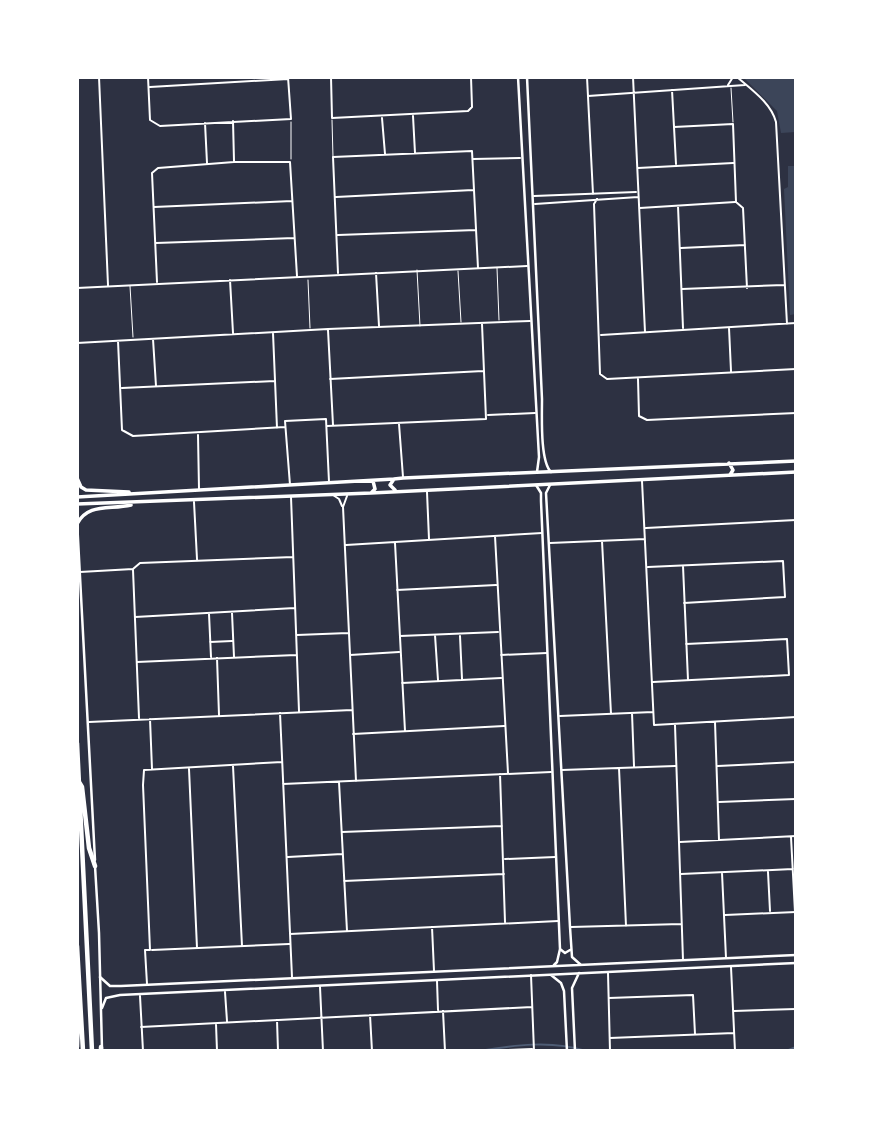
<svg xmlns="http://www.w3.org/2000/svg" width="873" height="1128" font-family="'Nunito Sans',sans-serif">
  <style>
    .green { fill: #3c4559 }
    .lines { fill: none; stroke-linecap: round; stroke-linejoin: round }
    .stream { stroke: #4f5d75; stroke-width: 2 }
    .service { stroke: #fff; stroke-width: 1 }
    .minor { stroke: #fff; stroke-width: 2 }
    .tertiary { stroke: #fff; stroke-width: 2.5 }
    .secondary { stroke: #fff; stroke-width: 2.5 }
    .primary { stroke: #fff; stroke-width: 3.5 }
    .motorway { stroke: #fff; stroke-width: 4.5 }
  </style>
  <rect width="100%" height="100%" fill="#2d3142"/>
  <path class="green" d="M 743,77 L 796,77 L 796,132 L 781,133 L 777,111 Z
    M 788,166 L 796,166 L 796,314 L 790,315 L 784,189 L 788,187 Z"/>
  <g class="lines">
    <path class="stream" d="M 479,1051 C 514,1045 552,1040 586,1051
      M 786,1051 L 796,1047"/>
    <path class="service" d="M 731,88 L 733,122
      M 332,120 L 333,157
      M 291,159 L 291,122
      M 497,268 L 499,320
      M 417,270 L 420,326
      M 458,271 L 461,322
      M 308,280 L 310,328
      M 130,286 L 133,337"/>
    <path class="minor" d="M 99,77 L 108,285
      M 148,77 L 150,120 L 160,126 L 291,119 L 288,77
      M 331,77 L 332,118 L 468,111 L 472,107 L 471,77
      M 587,77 L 593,194
      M 633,77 L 645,332
      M 737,77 C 752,90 771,103 776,122 L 787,324
      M 728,85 L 733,77
      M 150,87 L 288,79
      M 672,90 L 676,164
      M 588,96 L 745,85
      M 413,116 L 415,153
      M 382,118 L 385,154
      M 233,121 L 234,161
      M 205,123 L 207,163
      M 674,127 L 733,124 L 736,202 L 743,208 L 747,288
      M 473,159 L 520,158
      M 638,168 L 733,163
      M 534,196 L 636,192
      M 336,197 L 473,190
      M 597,199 L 594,204 L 600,374 L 607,379 L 796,369
      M 535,204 L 638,197
      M 678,206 L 683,328
      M 154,207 L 292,201
      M 640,208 L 735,202
      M 338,235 L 476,230
      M 156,243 L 294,238
      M 681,248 L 745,245
      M 338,273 L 333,157 L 472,151 L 478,268
      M 376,273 L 379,326
      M 230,280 L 233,333
      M 157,282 L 152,173 L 158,168 L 234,162 L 290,162 L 297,276
      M 77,288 L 527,266
      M 682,289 L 784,285
      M 729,328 L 731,371
      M 328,330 L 333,425
      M 273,333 L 277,428
      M 601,335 L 796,323
      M 153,339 L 156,386
      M 118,341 L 122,430 L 133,436 L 285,427
      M 77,343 L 328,329 L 530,321
      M 330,379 L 483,371
      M 638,379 L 639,416 L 647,420 L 796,413
      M 122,388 L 275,381
      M 488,415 L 535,413
      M 399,424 L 403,477
      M 327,426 L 486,419 L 482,324
      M 198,435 L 199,489
      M 642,481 L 654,725 L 796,717
      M 290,485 L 285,421 L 326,419 L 329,482
      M 427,492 L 429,539
      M 333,495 L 339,499 L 342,506
      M 347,496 L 343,507 L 356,781
      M 291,497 L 299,711
      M 194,502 L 197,559
      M 646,528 L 796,520
      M 495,536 L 508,773
      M 602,541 L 611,714
      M 395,543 L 405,731
      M 550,543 L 645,539
      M 346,545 L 542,533
      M 683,566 L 688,680
      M 648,567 L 783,561 L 785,597 L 684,603
      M 133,570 L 139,718
      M 80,572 L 133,569 L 140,563 L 293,557
      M 397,590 L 496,585
      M 232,613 L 234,657
      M 209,614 L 211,657
      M 135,617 L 295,608
      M 297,635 L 348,633
      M 435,635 L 438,680
      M 400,636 L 498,632
      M 460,636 L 462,679
      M 210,642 L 232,641
      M 350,655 L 399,652
      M 501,655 L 547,653
      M 217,658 L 219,715
      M 137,662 L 296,655
      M 653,682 L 789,675 L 787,639 L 686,644
      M 402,683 L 501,678
      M 280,713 L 292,977
      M 632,713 L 634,766
      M 560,716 L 653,712
      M 150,719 L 152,769
      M 89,722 L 352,710
      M 715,722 L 719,840
      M 675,725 L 683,960
      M 353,734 L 504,726
      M 233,766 L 242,946
      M 718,766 L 796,762
      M 619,768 L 626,926
      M 189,769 L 197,948
      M 562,770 L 675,766
      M 500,774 L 505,922
      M 339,782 L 347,931
      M 283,784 L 551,772
      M 719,802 L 796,799
      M 342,832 L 502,826
      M 791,837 L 795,912
      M 680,842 L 796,836
      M 288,857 L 342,854
      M 505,859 L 555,857
      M 768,872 L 770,911
      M 722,873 L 726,958
      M 681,874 L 793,869
      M 344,881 L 504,874
      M 725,915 L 796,912
      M 432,927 L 434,971
      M 571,927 L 681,924
      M 290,934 L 558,921
      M 152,950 L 289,944
      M 731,967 L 735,1051
      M 608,973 L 610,1051
      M 531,975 L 534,1051
      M 437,981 L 438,1010
      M 147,984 L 145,950 L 150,950 L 143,785 L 144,770 L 282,762
      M 320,987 L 323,1051
      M 225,992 L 227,1021
      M 140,996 L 143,1051
      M 609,998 L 693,995 L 695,1034
      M 443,1011 L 445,1051
      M 734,1011 L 796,1009
      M 370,1015 L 372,1051
      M 277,1020 L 278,1051
      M 216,1024 L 217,1051
      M 141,1027 L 532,1007
      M 610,1038 L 734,1033
      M 489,1051 L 532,1049"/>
    <path class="tertiary" d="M 518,77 L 539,457 L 537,472
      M 527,77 C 532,184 537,292 542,399 C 542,417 540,461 551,472
      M 536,485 L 541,493 L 541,501 L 560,949 L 557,962 L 554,965
      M 550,485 L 546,493 L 570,927 L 572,957 L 581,965
      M 560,949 L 565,953 L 570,950
      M 551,975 L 561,983 L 564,991 L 567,1051
      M 100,977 L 110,986 L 121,986 L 796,955
      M 102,1008 L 106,998 L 120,995 L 796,963
      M 575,1051 L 572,988 L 579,973"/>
    <path class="secondary" d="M 77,520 L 95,860
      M 95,866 L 99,933 L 102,1049"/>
    <path class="primary" d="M 729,463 L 733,470 L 730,475
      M 77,478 L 81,487 L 86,490 L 129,492
      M 395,490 L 390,485 L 394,479 L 403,478 L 796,461
      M 371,493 L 796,472
      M 77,497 L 394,479
      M 77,504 L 371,493 L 375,489 L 373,481
      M 77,524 C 88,503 109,510 131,505"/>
    <path class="motorway" d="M 77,743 L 92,1051
      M 79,782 L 82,787 L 89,848 L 95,866
      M 77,946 L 83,1051
      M 77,1047 L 78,1017
      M 101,1051 L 101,1047"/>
  </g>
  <rect width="873" height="1128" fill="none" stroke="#ffffff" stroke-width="158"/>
</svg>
